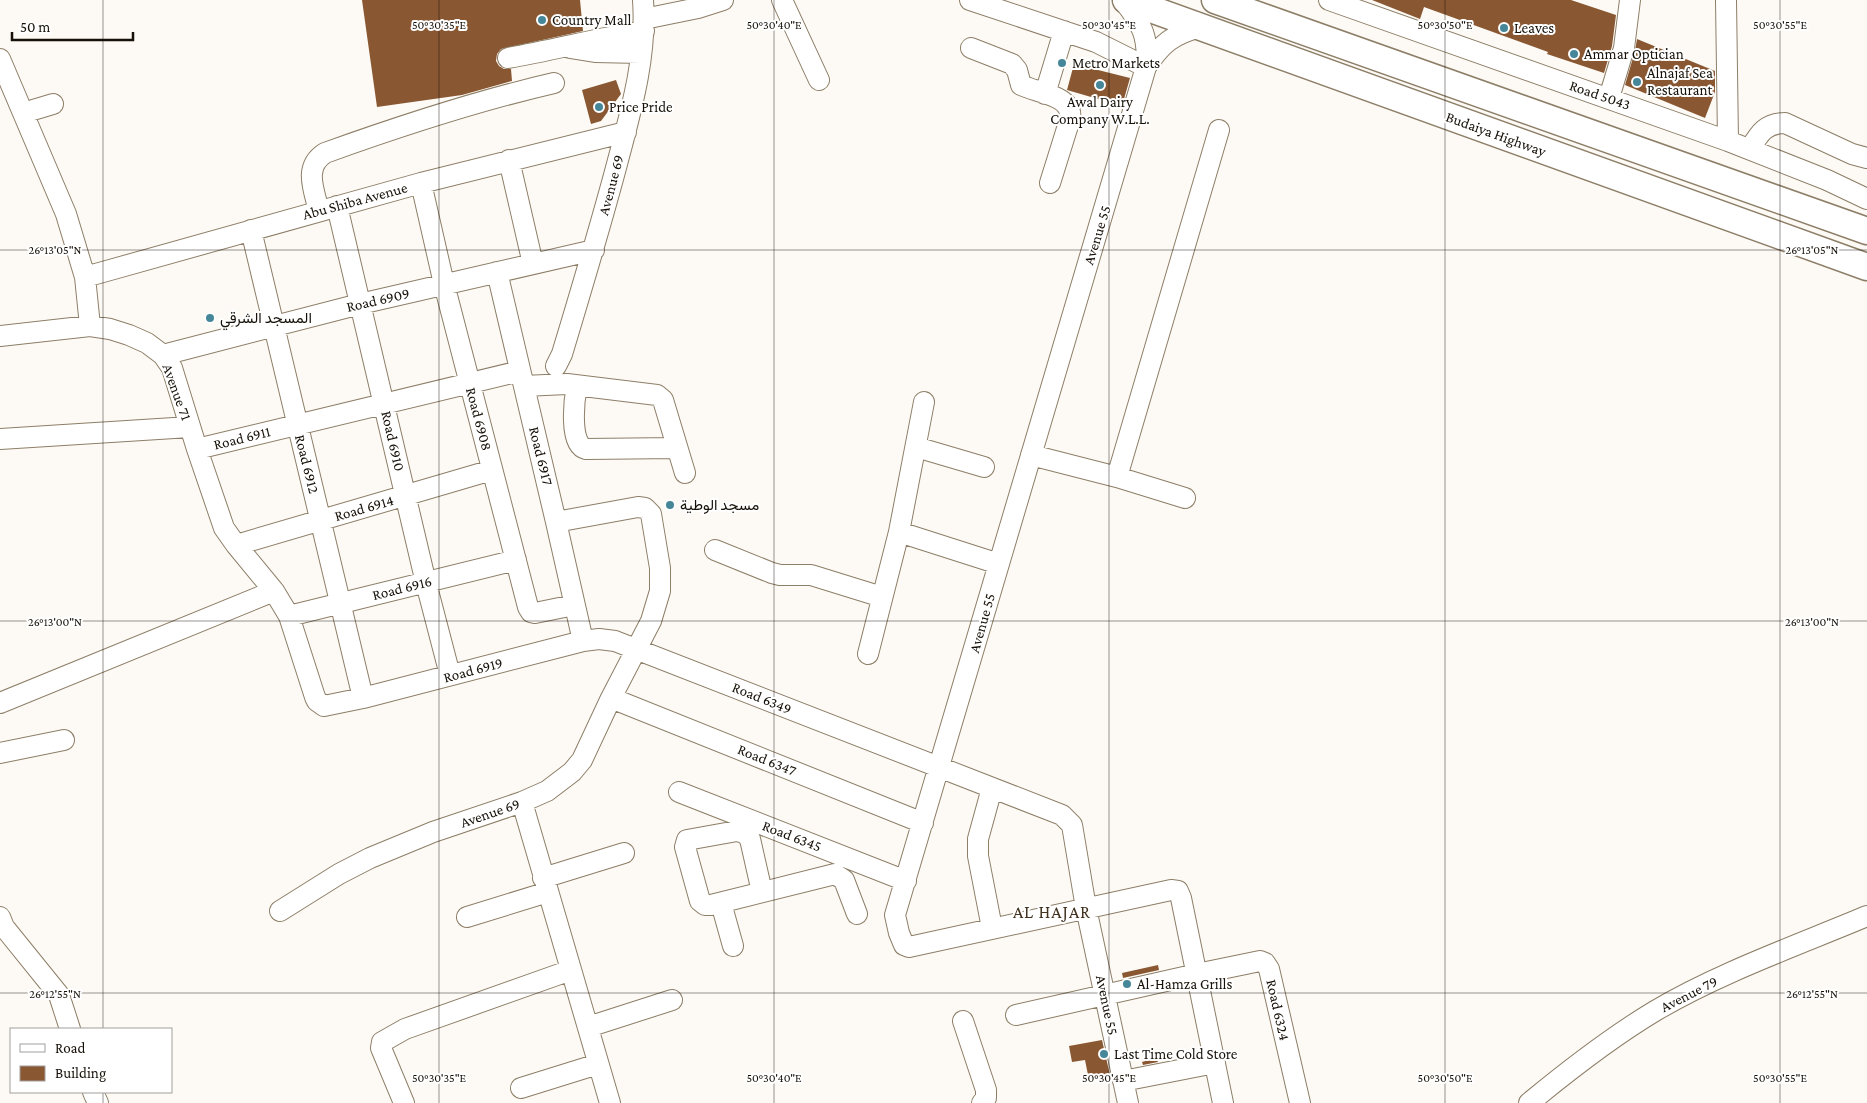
<svg xmlns="http://www.w3.org/2000/svg" width="1867" height="1103" font-family="'Crimson Pro',Vazirmatn,serif">
  <style>
    .building { fill: #895732 }
    .lines { fill: none; stroke-linecap: round; stroke-linejoin: round }
    .minor-casing { stroke: #8d7e67; stroke-width: 22 }
    .major-casing { stroke: #8d7e67; stroke-width: 29 }
    .minor { stroke: #fff; stroke-width: 20 }
    .major { stroke: #fff; stroke-width: 26 }
    .ticks { fill: none; stroke: #161008; stroke-width: 1; stroke-opacity: 0.45 }
    .poi-dot { fill: #458698; stroke: #fff; stroke-width: 2 }
    .labels { text-anchor: middle; stroke-width: 4; stroke-linejoin: round; paint-order: stroke }
    .poi-label { font-size: 15px; fill: #161008; stroke: #fff; text-anchor: start }
    .street-label { font-size: 15px; fill: #161008; stroke: #fff }
    .quarter-label { font-size: 18px; letter-spacing: 1px; fill: #41331f; stroke: #fff }
    .ticks-label { font-size: 12px; text-anchor: middle; fill: #161008; stroke: #fff; stroke-width: 4; stroke-linejoin: round; paint-order: stroke }
  </style>
  <rect width="100%" height="100%" fill="#fdfaf5"/>
  <path class="building" d="M 362,0 L 580,0 L 583,31 L 501,49 L 497,54 L 496,61 L 499,66 L 504,69 L 511,69 L 512,81 L 462,95 L 377,107 Z
    M 1372,0 L 1571,0 L 1616,15 L 1612,46 L 1604,73 L 1547,54 L 1548,52 L 1424,7 L 1420,19 Z
    M 1637,39 L 1715,71 L 1715,92 L 1705,118 L 1625,85 L 1635,51 Z
    M 1074,64 L 1130,78 L 1122,106 L 1067,90 Z
    M 616,80 L 621,94 L 601,121 L 591,124 L 582,90 Z
    M 1158,965 L 1159,970 L 1123,978 L 1122,973 Z
    M 1102,1040 L 1110,1075 L 1089,1080 L 1085,1060 L 1072,1062 L 1069,1046 Z
    M 1156,1058 L 1158,1062 L 1143,1065 L 1142,1062 Z"/>
  <g class="lines">
    <g class="minor-casing">
      <path id="minor" d="M 782,0 L 819,80
        M 970,0 L 1096,42 L 1146,67
        M 1123,0 C 1142,24 1149,37 1146,67 L 895,915 L 899,933 L 904,945 L 909,947 L 1171,890 L 1178,891 L 1181,898 L 1223,1103
        M 1329,0 L 1728,141 L 1827,180 L 1867,199
        M 1726,0 L 1728,141
        M 644,19 L 698,8 L 723,0
        M 570,48 L 595,52 L 641,53
        M 971,48 L 1012,64 L 1017,70 L 1021,85 C 1037,93 1074,95 1070,119 L 1050,183
        M 508,58 C 554,50 598,38 644,31
        M 0,59 L 66,214 L 85,277 L 90,326
        M 1146,67 C 1162,43 1172,35 1200,27
        M 1045,94 L 1064,31
        M 1609,98 L 1624,48 L 1630,0
        M 23,113 L 53,104
        M 1750,149 C 1759,134 1765,123 1785,123 L 1852,154 L 1867,158
        M 509,160 L 533,264
        M 421,183 L 444,284 L 528,607 L 531,612 L 535,613 L 574,605
        M 337,206 L 426,583 L 450,675
        M 319,211 C 314,190 303,167 325,153 C 400,126 476,101 554,83
        M 251,230 L 363,698
        M 497,272 L 556,522 L 583,641
        M 85,277 L 421,183 L 626,132
        M 0,336 L 90,326 L 110,329 L 129,335 L 147,343 L 163,355 L 172,368 L 197,449 L 224,528 L 236,545 L 274,591 L 289,616 L 315,697 L 317,701 L 324,706 L 363,698 L 583,641 L 599,639 L 615,641 L 1062,815 L 1072,825 L 1086,908 L 1128,1103
        M 163,355 L 360,304 L 594,250
        M 556,366 L 562,354 C 581,291 600,228 617,164 C 631,111 647,56 643,0
        M 524,386 L 567,384 L 657,395 L 663,400 L 685,473
        M 577,386 C 574,400 569,445 586,449 L 677,448
        M 0,439 L 190,427
        M 916,447 L 984,467
        M 197,449 L 520,371
        M 1031,455 L 1117,477 L 1185,498
        M 1117,477 L 1219,130
        M 899,532 L 999,564
        M 236,545 L 492,470
        M 715,550 L 772,573 L 780,575 L 811,575 L 882,597
        M 289,616 L 516,560
        M 868,654 L 899,532 L 924,402
        M 611,698 L 923,823
        M 0,703 L 274,591
        M 0,753 L 64,740
        M 679,792 L 906,881
        M 522,802 L 610,1103
        M 543,878 L 624,853
        M 762,892 L 750,839 L 745,833 L 737,831 L 687,840 L 685,847 L 700,901 L 705,905 L 711,905 L 835,874 L 844,880 L 857,914
        M 721,903 L 733,946
        M 280,911 L 339,874 L 370,858 L 433,832 L 522,802 L 547,791 L 572,772 L 582,760 L 611,698 L 651,621 L 660,591 L 660,568 L 651,514 L 645,508 L 638,507 L 556,522
        M 0,917 L 4,927 L 59,995 L 70,1029
        M 467,917 L 548,892
        M 992,928 L 978,856 L 978,839 L 992,788
        M 1016,1015 L 1197,974 L 1260,961 L 1265,963 L 1269,969 L 1300,1103
        M 963,1021 L 986,1090 L 986,1098 L 982,1103
        M 588,1027 L 672,1000
        M 1123,1081 L 1215,1063
        M 521,1088 L 598,1064
        M 93,1092 L 98,1103
        M 404,1103 L 381,1048 L 382,1042 L 405,1029 L 571,970
        M 1529,1103 C 1569,1070 1610,1038 1655,1011 C 1719,973 1798,945 1867,916"/>
    </g>
    <g class="major-casing">
      <path id="major" d="M 1126,0 L 1867,267
        M 1215,0 L 1867,231"/>
    </g>
    <use href="#minor" class="minor"/>
    <use href="#major" class="major"/>
  </g>
  <path class="ticks" d="M 103,0 L 103,1029M 439,0 L 439,1103M 774,0 L 774,1103M 1109,0 L 1109,1103M 1445,0 L 1445,1103M 1780,0 L 1780,1103M 0,250 L 1867,250M 0,621 L 1867,621M 0,993 L 1867,993M 103,1092 L 103,1103"/>
  <g class="poi-dot">
    <circle cx="542" cy="20" r="5"/>
    <circle cx="1504" cy="28" r="5"/>
    <circle cx="1574" cy="54" r="5"/>
    <circle cx="1062" cy="63" r="5"/>
    <circle cx="1637" cy="82" r="5"/>
    <circle cx="1100" cy="85" r="5"/>
    <circle cx="599" cy="107" r="5"/>
    <circle cx="210" cy="318" r="5"/>
    <circle cx="670" cy="505" r="5"/>
    <circle cx="1127" cy="984" r="5"/>
    <circle cx="1104" cy="1054" r="5"/>
  </g>
  <g class="labels">
    <g class="poi-label">
      <text x="552" y="25">Country Mall</text>
      <text x="1514" y="33">Leaves</text>
      <text x="1584" y="59">Ammar Optician</text>
      <text x="1072" y="68">Metro Markets</text>
      <text x="1647" y="78">Alnajaf Sea<tspan x="1647" dy="17">Restaurant</tspan></text>
      <text x="1100" y="107" text-anchor="middle">Awal Dairy<tspan x="1100" dy="17">Company W.L.L.</tspan></text>
      <text x="609" y="112">Price Pride</text>
      <text x="220" y="323">المسجد الشرقي</text>
      <text x="680" y="510">مسجد الوطية</text>
      <text x="1137" y="989">Al-Hamza Grills</text>
      <text x="1114" y="1059">Last Time Cold Store</text>
    </g>
    <g class="street-label">
      <text transform="translate(1600 95) rotate(19)" y="5">Road 5043</text>
      <text transform="translate(1496 134) rotate(20)" y="5">Budaiya Highway</text>
      <text transform="translate(611 185) rotate(-75)" y="5">Avenue 69</text>
      <text transform="translate(355 201) rotate(-15)" y="5">Abu Shiba Avenue</text>
      <text transform="translate(1097 235) rotate(-73)" y="5">Avenue 55</text>
      <text transform="translate(378 300) rotate(-13)" y="5">Road 6909</text>
      <text transform="translate(177 392) rotate(70)" y="5">Avenue 71</text>
      <text transform="translate(479 419) rotate(75)" y="5">Road 6908</text>
      <text transform="translate(242 438) rotate(-14)" y="5">Road 6911</text>
      <text transform="translate(393 441) rotate(77)" y="5">Road 6910</text>
      <text transform="translate(541 456) rotate(76)" y="5">Road 6917</text>
      <text transform="translate(307 464) rotate(76)" y="5">Road 6912</text>
      <text transform="translate(364 508) rotate(-16)" y="5">Road 6914</text>
      <text transform="translate(402 588) rotate(-14)" y="5">Road 6916</text>
      <text transform="translate(982 623) rotate(-74)" y="5">Avenue 55</text>
      <text transform="translate(473 670) rotate(-15)" y="5">Road 6919</text>
      <text transform="translate(762 698) rotate(22)" y="5">Road 6349</text>
      <text transform="translate(767 760) rotate(22)" y="5">Road 6347</text>
      <text transform="translate(490 813) rotate(-19)" y="5">Avenue 69</text>
      <text transform="translate(792 836) rotate(21)" y="5">Road 6345</text>
      <text transform="translate(1689 994) rotate(-27)" y="5">Avenue 79</text>
      <text transform="translate(1107 1005) rotate(78)" y="5">Avenue 55</text>
      <text transform="translate(1278 1010) rotate(77)" y="5">Road 6324</text>
    </g>
    <g class="quarter-label">
      <text x="1052" y="918">AL HAJAR</text>
    </g>
  </g>
  <g class="ticks-label">
    <text x="439" y="29">50°30'35"E</text>
    <text x="774" y="29">50°30'40"E</text>
    <text x="1109" y="29">50°30'45"E</text>
    <text x="1445" y="29">50°30'50"E</text>
    <text x="1780" y="29">50°30'55"E</text>
    <text x="55" y="254">26°13'05"N</text>
    <text x="1812" y="254">26°13'05"N</text>
    <text x="55" y="626">26°13'00"N</text>
    <text x="1812" y="626">26°13'00"N</text>
    <text x="55" y="998">26°12'55"N</text>
    <text x="1812" y="998">26°12'55"N</text>
    <text x="439" y="1082">50°30'35"E</text>
    <text x="774" y="1082">50°30'40"E</text>
    <text x="1109" y="1082">50°30'45"E</text>
    <text x="1445" y="1082">50°30'50"E</text>
    <text x="1780" y="1082">50°30'55"E</text>
  </g>
  <rect x="10" y="1028" width="162" height="65" fill="#ffffff" stroke="#a29f9c"/>
  <rect x="20" y="1044" width="25" height="8" fill="#ffffff" stroke="#a29f9c"/>
  <text x="55" y="1053" font-size="15" fill="#161008">Road</text>
  <rect x="20" y="1066" width="25" height="15" fill="#895732" stroke="#a29f9c"/>
  <text x="55" y="1078" font-size="15" fill="#161008">Building</text>
  <path d="M12 32v8h121v-8" fill="none" stroke="#161008" stroke-width="2.5"/>
  <text x="20" y="32" font-size="15" fill="#161008" stroke="#ffffff" stroke-width="4" paint-order="stroke">50 m</text>
</svg>
